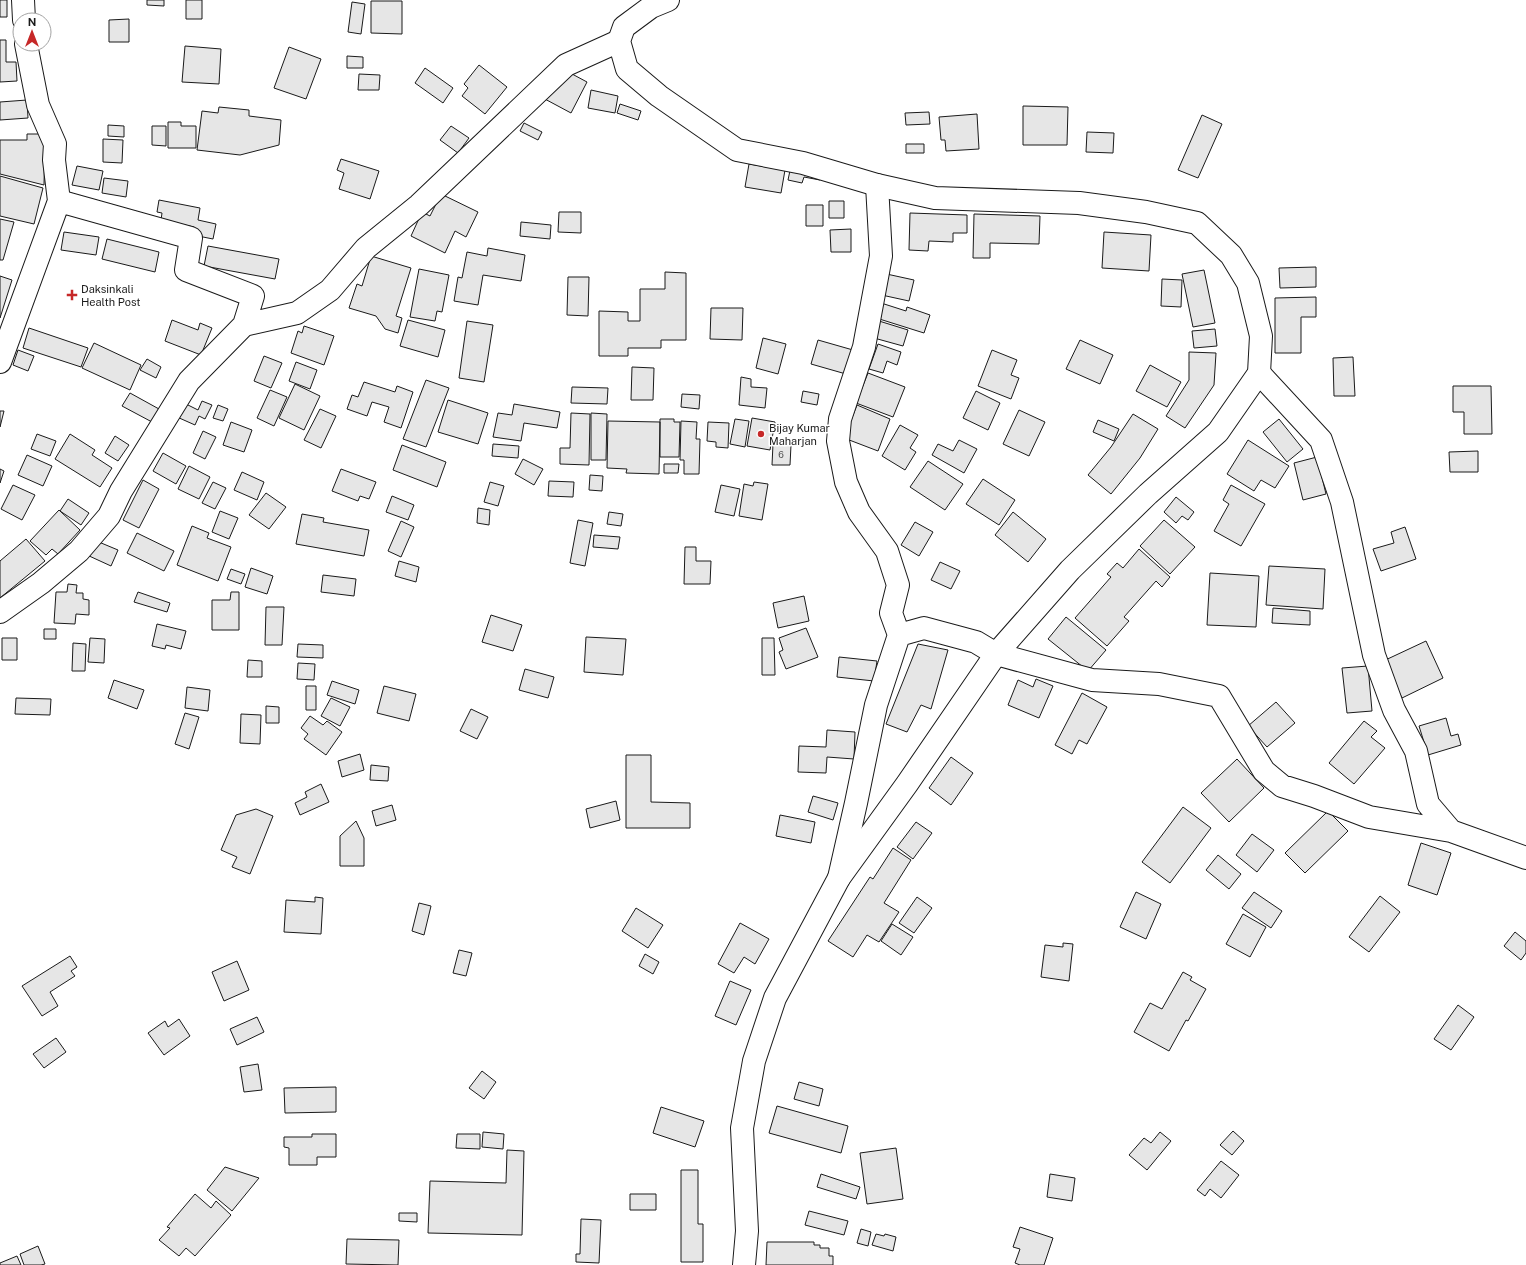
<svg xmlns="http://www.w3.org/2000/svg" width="1526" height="1265" font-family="'Public Sans',sans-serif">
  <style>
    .building { fill: #e6e6e6; stroke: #1a1a1a }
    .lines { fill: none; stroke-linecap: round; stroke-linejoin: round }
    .minor-casing { stroke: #1a1a1a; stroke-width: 24 }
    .major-casing { stroke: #1a1a1a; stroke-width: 24 }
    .minor { stroke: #fff; stroke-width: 22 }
    .major { stroke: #fff; stroke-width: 22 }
    .poi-dot { fill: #c62828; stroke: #fff; stroke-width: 1.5 }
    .labels { text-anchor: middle; stroke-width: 3; stroke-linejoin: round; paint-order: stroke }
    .number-label { font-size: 9px; fill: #4d4d4d }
    .poi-label { font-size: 11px; fill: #1a1a1a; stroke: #fff; text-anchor: start }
  </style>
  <rect width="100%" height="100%" fill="#fff"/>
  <path class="building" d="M 0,0 L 7,0 L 7,17 L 0,17 Z
    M 147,0 L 164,0 L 164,6 L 147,5 Z
    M 186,0 L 202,0 L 202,19 L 186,19 Z
    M 371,1 L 402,1 L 402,34 L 371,33 Z
    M 352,2 L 365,4 L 361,34 L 348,32 Z
    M 129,19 L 129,42 L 109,42 L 109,20 Z
    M 0,40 L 6,40 L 6,62 L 16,62 L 17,81 L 0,82 Z
    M 185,46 L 221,49 L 219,84 L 182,82 Z
    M 289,47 L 321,59 L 306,99 L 274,88 Z
    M 347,56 L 363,57 L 363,68 L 347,68 Z
    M 479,65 L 507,87 L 485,114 L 462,96 L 468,88 L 464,84 Z
    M 559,67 L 587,82 L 571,113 L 543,98 Z
    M 425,68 L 453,88 L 443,103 L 415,83 Z
    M 359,74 L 380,75 L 379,90 L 358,90 Z
    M 591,90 L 618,96 L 615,113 L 588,108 Z
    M 27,100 L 28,118 L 0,120 L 0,102 Z
    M 620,104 L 641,111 L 638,120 L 617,113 Z
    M 1023,106 L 1068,107 L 1067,145 L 1023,145 Z
    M 219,107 L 249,110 L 249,116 L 281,120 L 279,145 L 240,155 L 197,150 L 202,111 L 218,113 Z
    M 929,112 L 930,124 L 906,125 L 905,113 Z
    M 977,114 L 979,149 L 946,151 L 945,140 L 941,140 L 939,117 Z
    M 1202,115 L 1222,124 L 1198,178 L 1178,170 Z
    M 168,122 L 181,122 L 181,126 L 196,126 L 196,148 L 168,148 Z
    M 524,123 L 542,132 L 538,140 L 520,131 Z
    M 108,125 L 124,126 L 124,137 L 108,136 Z
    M 152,126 L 166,126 L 166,146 L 152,145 Z
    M 451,126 L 469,138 L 458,153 L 440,140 Z
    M 1087,132 L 1114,133 L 1113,153 L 1086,152 Z
    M 27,134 L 40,134 L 40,138 L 45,139 L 44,185 L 0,174 L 0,140 L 27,140 Z
    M 103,139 L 123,140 L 122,163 L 103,162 Z
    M 906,144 L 924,144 L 924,153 L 906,153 Z
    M 341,159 L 379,171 L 370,199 L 339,189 L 344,173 L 337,170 Z
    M 792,161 L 823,168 L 820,180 L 804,177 L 802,183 L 788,180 Z
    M 749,164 L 785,170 L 781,193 L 745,187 Z
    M 77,166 L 103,171 L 99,190 L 72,185 Z
    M 0,176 L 43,188 L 34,224 L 0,216 Z
    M 104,178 L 128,181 L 126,197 L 102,193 Z
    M 441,194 L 478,212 L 466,237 L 455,231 L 445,253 L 411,236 L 422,212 L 430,216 Z
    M 159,200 L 200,208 L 198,220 L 216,224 L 213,239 L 193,235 L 194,227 L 161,220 L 162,213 L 157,212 Z
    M 829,201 L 844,201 L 844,218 L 829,218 Z
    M 806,205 L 823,205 L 823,226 L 806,226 Z
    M 559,212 L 581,212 L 581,233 L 558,232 Z
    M 910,213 L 967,215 L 967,233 L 953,233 L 953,242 L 929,241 L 928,251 L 909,250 Z
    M 974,214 L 1040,216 L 1039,244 L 990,243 L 990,258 L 973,258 Z
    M 0,219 L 14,222 L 3,260 L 0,260 Z
    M 521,222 L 551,225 L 550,239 L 520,236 Z
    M 851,229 L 851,252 L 831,252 L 830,230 Z
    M 64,232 L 99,237 L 96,255 L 61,250 Z
    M 1104,232 L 1151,235 L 1149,271 L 1102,268 Z
    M 107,239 L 159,252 L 155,272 L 102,259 Z
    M 208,246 L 279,259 L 275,279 L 204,266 Z
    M 488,248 L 525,255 L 521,281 L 483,275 L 478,305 L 454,301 L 458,277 L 462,278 L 467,252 L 487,256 Z
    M 371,256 L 411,268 L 396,316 L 402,318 L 398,333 L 385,329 L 376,316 L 349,308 L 357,284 L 362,286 Z
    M 1316,267 L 1316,287 L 1280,288 L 1279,268 Z
    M 419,269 L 449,275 L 442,312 L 437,311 L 435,321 L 410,317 Z
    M 1204,270 L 1215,323 L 1193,327 L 1182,274 Z
    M 665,272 L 686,273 L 686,340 L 661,340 L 661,348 L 628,348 L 628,356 L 599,356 L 599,311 L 628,312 L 628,321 L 640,321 L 640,289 L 665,289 Z
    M 882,273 L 914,280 L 909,301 L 877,294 Z
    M 0,276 L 12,280 L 0,318 Z
    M 568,277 L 589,277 L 588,316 L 567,315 Z
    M 1162,279 L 1182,280 L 1181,307 L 1161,306 Z
    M 1316,297 L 1316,317 L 1301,317 L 1301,353 L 1275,353 L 1275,298 Z
    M 878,302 L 906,311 L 907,307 L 930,315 L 924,333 L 873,317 Z
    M 711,308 L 743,308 L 742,340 L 710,339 Z
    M 172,320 L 198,330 L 200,323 L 212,328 L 201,355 L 165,341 Z
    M 408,320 L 445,330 L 438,357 L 400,346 Z
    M 467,321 L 493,325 L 484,382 L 459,378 Z
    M 879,321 L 908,330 L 903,346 L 874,338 Z
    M 304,326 L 334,336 L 324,365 L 291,353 L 298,331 L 302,333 Z
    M 29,328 L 88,348 L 81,367 L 23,348 Z
    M 1215,329 L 1217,346 L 1194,348 L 1192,331 Z
    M 763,338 L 786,344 L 778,374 L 756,368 Z
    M 818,340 L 853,350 L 846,374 L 811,364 Z
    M 1080,340 L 1113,355 L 1100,384 L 1066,369 Z
    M 94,343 L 141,365 L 130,390 L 82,368 Z
    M 878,344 L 901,352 L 897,365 L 887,361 L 883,373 L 869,369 Z
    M 18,350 L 34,356 L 28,371 L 13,365 Z
    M 992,350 L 1017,360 L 1011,375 L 1019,378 L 1011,399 L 978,386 Z
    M 1189,352 L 1216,353 L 1214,385 L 1185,428 L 1166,416 L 1189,380 Z
    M 264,356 L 282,363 L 271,388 L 254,381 Z
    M 1353,357 L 1355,396 L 1334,396 L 1333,358 Z
    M 147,359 L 161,367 L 156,378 L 140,370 Z
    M 296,362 L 317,370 L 310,389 L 289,381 Z
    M 1150,365 L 1181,382 L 1167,407 L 1136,391 Z
    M 632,367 L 654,368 L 653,400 L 631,400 Z
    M 868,373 L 905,387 L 893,417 L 856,403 Z
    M 741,377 L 751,379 L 751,387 L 767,388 L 765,408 L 739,405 Z
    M 426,380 L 449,388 L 426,447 L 403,439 Z
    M 364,382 L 395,392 L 397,386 L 413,392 L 401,428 L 384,422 L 389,407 L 372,402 L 367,416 L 347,409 L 352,395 L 358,397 Z
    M 295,384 L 320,396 L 304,430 L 279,418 Z
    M 1453,386 L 1491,386 L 1492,434 L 1464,434 L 1464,412 L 1453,412 Z
    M 572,387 L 608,388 L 607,404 L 571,403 Z
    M 270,390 L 287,397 L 274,426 L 257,418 Z
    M 803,391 L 819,394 L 817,405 L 801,402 Z
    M 976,391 L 1000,403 L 988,430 L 963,418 Z
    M 130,393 L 159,409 L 152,422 L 122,406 Z
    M 682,394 L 700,395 L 699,409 L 681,407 Z
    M 448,400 L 488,413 L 478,444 L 438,432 Z
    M 202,401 L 212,405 L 205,419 L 199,416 L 195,425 L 177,417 L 184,403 L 198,410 Z
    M 514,404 L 560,412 L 557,428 L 524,423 L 521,441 L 493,437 L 498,413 L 512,415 Z
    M 218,405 L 228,409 L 223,421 L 213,418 Z
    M 857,405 L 890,419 L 878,451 L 844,438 Z
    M 320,409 L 336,416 L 321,448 L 304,440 Z
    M 1019,410 L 1045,422 L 1029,456 L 1003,444 Z
    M 0,411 L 4,411 L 0,427 Z
    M 571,413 L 590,414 L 589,465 L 560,464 L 560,448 L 570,448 Z
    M 591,413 L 607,414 L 606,460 L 591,460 Z
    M 1133,414 L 1158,429 L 1140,458 L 1111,494 L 1088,475 L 1111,447 Z
    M 752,418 L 775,422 L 770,450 L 747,446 Z
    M 660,419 L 674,419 L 674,422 L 680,422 L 679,457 L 660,457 Z
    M 735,419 L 749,421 L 745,447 L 730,444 Z
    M 1279,419 L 1303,449 L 1287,462 L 1263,432 Z
    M 1098,420 L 1119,429 L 1114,441 L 1093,432 Z
    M 608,421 L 660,422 L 659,474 L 626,473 L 627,469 L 607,468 Z
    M 681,421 L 697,422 L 696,439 L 700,439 L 699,474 L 684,474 L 684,460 L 680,460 Z
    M 231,422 L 252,430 L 244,452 L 223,445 Z
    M 708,422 L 729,423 L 728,448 L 716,447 L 716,442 L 707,441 Z
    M 900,425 L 918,435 L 910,448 L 916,452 L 905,470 L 882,456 Z
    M 203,431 L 216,437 L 205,459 L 193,453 Z
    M 37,434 L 56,441 L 50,456 L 31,449 Z
    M 70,434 L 95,450 L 92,455 L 112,468 L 100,487 L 55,459 Z
    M 115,436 L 129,445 L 118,461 L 105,453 Z
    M 959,440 L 977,449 L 964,473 L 932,455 L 938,444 L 953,451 Z
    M 1248,440 L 1289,466 L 1275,488 L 1261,480 L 1254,491 L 1227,474 Z
    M 493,444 L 519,446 L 518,458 L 492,456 Z
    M 773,444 L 791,445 L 790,465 L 772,465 Z
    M 402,445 L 446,462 L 437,487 L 393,470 Z
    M 1478,451 L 1478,472 L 1450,472 L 1449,452 Z
    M 163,453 L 186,466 L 176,484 L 153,471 Z
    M 27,455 L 52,466 L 43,486 L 18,475 Z
    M 1317,457 L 1326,494 L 1303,500 L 1294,463 Z
    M 523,459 L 543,469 L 534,485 L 515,474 Z
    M 928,461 L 963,484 L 945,510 L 910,487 Z
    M 664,464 L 679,464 L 678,473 L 664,473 Z
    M 189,466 L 210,477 L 199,499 L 178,489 Z
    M 0,469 L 4,471 L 0,483 Z
    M 341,469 L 376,482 L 369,499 L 360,496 L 358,501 L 332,491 Z
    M 242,472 L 264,482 L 257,500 L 234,490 Z
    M 590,475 L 603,476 L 602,491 L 589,490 Z
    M 983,479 L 1015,500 L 999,525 L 966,504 Z
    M 143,480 L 159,489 L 139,528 L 123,520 Z
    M 549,481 L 574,482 L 573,497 L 548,496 Z
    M 213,482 L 226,488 L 215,509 L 202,503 Z
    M 490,482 L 504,486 L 498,506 L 484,502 Z
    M 754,482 L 768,484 L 762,520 L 739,516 L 744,484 L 753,486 Z
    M 13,485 L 35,495 L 22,520 L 1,509 Z
    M 721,485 L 740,489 L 734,516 L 715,512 Z
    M 1231,485 L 1265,504 L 1241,546 L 1214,531 L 1229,504 L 1223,500 Z
    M 266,493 L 286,507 L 269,529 L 249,515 Z
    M 392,496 L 414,505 L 408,520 L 386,512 Z
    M 1176,497 L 1194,512 L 1188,520 L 1182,516 L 1176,523 L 1164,512 Z
    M 68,499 L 89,513 L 81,525 L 60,511 Z
    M 478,508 L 490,510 L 489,525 L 477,523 Z
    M 59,510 L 80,530 L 58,554 L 52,549 L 46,555 L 30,541 Z
    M 220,511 L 238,518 L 229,539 L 212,532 Z
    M 609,512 L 623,514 L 621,526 L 607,524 Z
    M 1013,512 L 1046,539 L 1028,562 L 995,535 Z
    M 302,514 L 324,518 L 323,522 L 369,530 L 364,556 L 296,544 Z
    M 578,520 L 593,523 L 585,566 L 570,563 Z
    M 1164,520 L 1195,547 L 1170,574 L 1140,546 Z
    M 401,521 L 414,527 L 401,557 L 388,551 Z
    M 915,522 L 933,532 L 919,556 L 901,545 Z
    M 192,526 L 209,533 L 207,538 L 231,547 L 218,581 L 177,565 Z
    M 1405,527 L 1416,559 L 1381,571 L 1373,549 L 1394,543 L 1391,532 Z
    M 137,533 L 174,551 L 164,571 L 127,553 Z
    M 594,535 L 620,537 L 618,549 L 593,547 Z
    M 26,539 L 45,561 L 0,598 L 0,561 Z
    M 94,540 L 118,550 L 111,566 L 87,555 Z
    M 685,547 L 696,547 L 696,561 L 711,561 L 710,584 L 684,584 Z
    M 1139,549 L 1170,577 L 1162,587 L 1156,581 L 1124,617 L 1129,621 L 1107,646 L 1075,618 L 1111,577 L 1107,574 L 1117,563 L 1123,568 Z
    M 399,561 L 419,567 L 416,582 L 395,576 Z
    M 940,562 L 960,571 L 951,589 L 931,580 Z
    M 1269,566 L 1325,569 L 1323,609 L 1266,605 Z
    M 251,568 L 273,576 L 267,594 L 245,587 Z
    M 231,569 L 245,574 L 241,584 L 227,579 Z
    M 1210,573 L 1259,576 L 1256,627 L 1207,625 Z
    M 323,575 L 356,579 L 354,596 L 321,592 Z
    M 68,584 L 77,585 L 76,593 L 83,593 L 83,599 L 89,600 L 89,615 L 76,614 L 75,624 L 54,623 L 56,592 L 67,592 Z
    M 138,592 L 170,603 L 167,612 L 134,602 Z
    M 231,592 L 239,592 L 239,630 L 212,630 L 212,600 L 230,600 Z
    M 804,596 L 809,621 L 778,628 L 773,603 Z
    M 266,607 L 284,607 L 282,645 L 265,645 Z
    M 1273,608 L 1310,611 L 1310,625 L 1272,623 Z
    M 491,615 L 522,625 L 513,651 L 482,642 Z
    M 1066,617 L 1106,650 L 1088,671 L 1048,639 Z
    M 157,624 L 186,631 L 181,649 L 166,645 L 165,649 L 152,646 Z
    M 806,628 L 818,657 L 786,669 L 779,652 L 783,650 L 779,638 Z
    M 44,629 L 56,629 L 56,639 L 44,639 Z
    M 586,637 L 626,639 L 623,675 L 584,672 Z
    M 2,638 L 17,638 L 17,660 L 2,660 Z
    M 90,638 L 105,639 L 104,663 L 88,662 Z
    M 762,638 L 774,638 L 775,675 L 762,675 Z
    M 1426,641 L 1443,678 L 1402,698 L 1397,688 L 1379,663 Z
    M 73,643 L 86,644 L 85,671 L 72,671 Z
    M 298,644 L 323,645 L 323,658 L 297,657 Z
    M 918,644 L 948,650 L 931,709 L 921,705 L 907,732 L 886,724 Z
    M 839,657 L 877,661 L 874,681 L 837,677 Z
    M 248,660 L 262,661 L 262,677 L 247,677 Z
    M 298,663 L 315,664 L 314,680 L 297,679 Z
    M 1368,666 L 1372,711 L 1347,713 L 1342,668 Z
    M 525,669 L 554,677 L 548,698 L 519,690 Z
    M 1036,679 L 1053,686 L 1039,718 L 1008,705 L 1018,680 L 1033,687 Z
    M 114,680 L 144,690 L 137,709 L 108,698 Z
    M 332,681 L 359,690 L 355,704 L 327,695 Z
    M 306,686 L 316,686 L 316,710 L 306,710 Z
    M 384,686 L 416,694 L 409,721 L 377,713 Z
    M 187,687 L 210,690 L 208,711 L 185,708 Z
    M 1082,693 L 1107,707 L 1087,744 L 1079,740 L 1072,754 L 1055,745 Z
    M 16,698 L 51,699 L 50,715 L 15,714 Z
    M 331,698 L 350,707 L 340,726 L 321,716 Z
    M 1276,702 L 1295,723 L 1267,747 L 1248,726 Z
    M 266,706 L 279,707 L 279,723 L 266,723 Z
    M 471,709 L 488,717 L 477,739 L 460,731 Z
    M 185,713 L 199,717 L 189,749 L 175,744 Z
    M 241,714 L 261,715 L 260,744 L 240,743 Z
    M 310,716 L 323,725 L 327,721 L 342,732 L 326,755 L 304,739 L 308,734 L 301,728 Z
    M 1446,718 L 1451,736 L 1458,734 L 1461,745 L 1428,755 L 1419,726 Z
    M 1364,721 L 1377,731 L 1371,737 L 1385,748 L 1354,784 L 1329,763 Z
    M 827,730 L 855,732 L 854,759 L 827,757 L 826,773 L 798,772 L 799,746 L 826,747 Z
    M 360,754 L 364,770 L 342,777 L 338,761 Z
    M 626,755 L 651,755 L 651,802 L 690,803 L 690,828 L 626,828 Z
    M 951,757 L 973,773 L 951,805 L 929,788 Z
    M 1237,759 L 1264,788 L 1229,822 L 1201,793 Z
    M 371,765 L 389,767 L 388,781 L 370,780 Z
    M 321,784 L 329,802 L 300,815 L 295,803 L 307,797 L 305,792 Z
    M 813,796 L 838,803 L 833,820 L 808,812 Z
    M 616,801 L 620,820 L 590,828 L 586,809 Z
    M 392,805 L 396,820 L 376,826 L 372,811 Z
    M 1183,807 L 1211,828 L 1170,883 L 1142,862 Z
    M 256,809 L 273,816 L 250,874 L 232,867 L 237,857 L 221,850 L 236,815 Z
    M 1328,811 L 1348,831 L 1305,873 L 1285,853 Z
    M 780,815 L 815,822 L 811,843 L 776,836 Z
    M 356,821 L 364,838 L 364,866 L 340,866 L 340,836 Z
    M 916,822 L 932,833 L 913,859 L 897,847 Z
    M 1252,834 L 1274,850 L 1257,872 L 1236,855 Z
    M 1421,843 L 1451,853 L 1437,895 L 1408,885 Z
    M 893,848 L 911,860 L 884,903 L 899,912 L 879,942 L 867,935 L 853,957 L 828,941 L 870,877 L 873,879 Z
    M 1218,855 L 1241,874 L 1229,889 L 1206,870 Z
    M 1136,892 L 1161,904 L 1146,939 L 1120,927 Z
    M 1254,892 L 1282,911 L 1271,928 L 1242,908 Z
    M 1380,896 L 1400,912 L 1369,952 L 1349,937 Z
    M 315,897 L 323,898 L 321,934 L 284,932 L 286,900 L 315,902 Z
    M 917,897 L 932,908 L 914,933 L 899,923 Z
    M 419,903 L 431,906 L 424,935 L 412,931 Z
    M 636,908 L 663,925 L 648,948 L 622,931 Z
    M 1243,914 L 1266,927 L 1250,957 L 1226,944 Z
    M 740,923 L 769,939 L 755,964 L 744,957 L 734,973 L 718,964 Z
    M 892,924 L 913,937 L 901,955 L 881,941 Z
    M 1515,932 L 1526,941 L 1526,953 L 1521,960 L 1504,946 Z
    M 1063,943 L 1073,944 L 1069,981 L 1041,977 L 1045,945 L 1063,947 Z
    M 459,950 L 472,953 L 466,976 L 453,973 Z
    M 645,954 L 659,962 L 653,974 L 639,966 Z
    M 70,956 L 77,967 L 71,971 L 75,976 L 50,992 L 58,1006 L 42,1016 L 22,986 Z
    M 237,961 L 249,990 L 224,1001 L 212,972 Z
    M 1183,972 L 1192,977 L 1190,980 L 1206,989 L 1188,1021 L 1186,1020 L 1169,1051 L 1134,1032 L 1150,1003 L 1162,1009 Z
    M 730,981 L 751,990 L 736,1025 L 715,1016 Z
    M 1458,1005 L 1474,1017 L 1451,1050 L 1434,1039 Z
    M 257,1017 L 264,1032 L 237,1045 L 230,1029 Z
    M 179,1019 L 190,1036 L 164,1055 L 148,1033 L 165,1021 L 168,1027 Z
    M 56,1038 L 66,1052 L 44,1068 L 33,1054 Z
    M 258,1064 L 262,1090 L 244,1092 L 240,1067 Z
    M 482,1071 L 496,1082 L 484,1099 L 469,1088 Z
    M 799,1082 L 823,1089 L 819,1106 L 794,1099 Z
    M 336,1087 L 336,1112 L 285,1113 L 284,1088 Z
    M 777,1106 L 848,1126 L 841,1153 L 769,1133 Z
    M 661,1107 L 704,1121 L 695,1147 L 653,1133 Z
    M 1233,1131 L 1244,1141 L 1232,1155 L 1220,1145 Z
    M 483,1132 L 504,1134 L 503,1149 L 482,1147 Z
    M 1160,1132 L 1171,1141 L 1147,1170 L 1129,1155 L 1144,1138 L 1151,1143 Z
    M 312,1134 L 336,1134 L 336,1157 L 317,1157 L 317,1165 L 289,1165 L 289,1148 L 284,1147 L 284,1137 L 312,1137 Z
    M 457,1134 L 480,1134 L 480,1149 L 456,1148 Z
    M 896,1148 L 903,1199 L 867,1204 L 860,1153 Z
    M 507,1150 L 524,1151 L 522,1235 L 428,1233 L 430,1181 L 506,1183 Z
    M 1221,1161 L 1239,1175 L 1221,1198 L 1210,1189 L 1205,1196 L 1197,1190 Z
    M 225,1167 L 259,1178 L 232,1211 L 207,1190 Z
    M 681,1170 L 698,1170 L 698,1224 L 703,1224 L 703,1262 L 681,1262 Z
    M 821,1174 L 860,1187 L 856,1199 L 817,1187 Z
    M 1050,1174 L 1075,1178 L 1072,1201 L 1047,1197 Z
    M 195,1194 L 211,1208 L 216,1201 L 231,1215 L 195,1256 L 186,1248 L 179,1256 L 159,1240 L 170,1228 L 167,1227 Z
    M 630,1194 L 656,1194 L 656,1210 L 630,1210 Z
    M 809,1211 L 848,1221 L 844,1235 L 805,1225 Z
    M 399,1213 L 417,1213 L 417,1222 L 399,1221 Z
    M 581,1219 L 601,1220 L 599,1263 L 576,1262 L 576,1254 L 580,1254 Z
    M 1020,1227 L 1053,1238 L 1044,1265 L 1020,1265 L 1015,1263 L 1020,1249 L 1013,1247 Z
    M 861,1229 L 871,1232 L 868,1246 L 857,1243 Z
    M 876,1234 L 884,1236 L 885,1234 L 896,1237 L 893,1251 L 872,1245 Z
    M 347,1239 L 399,1240 L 398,1265 L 346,1264 Z
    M 767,1242 L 814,1242 L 814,1245 L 820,1245 L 820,1248 L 829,1248 L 829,1256 L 833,1256 L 833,1265 L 766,1265 Z
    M 38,1246 L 45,1264 L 41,1265 L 24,1265 L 20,1254 Z
    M 17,1256 L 21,1265 L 0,1265 L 0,1263 Z"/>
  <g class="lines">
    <g class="minor-casing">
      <path id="minor" d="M 23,0 L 24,20
        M 26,44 L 38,105 L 55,144 L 54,160 L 59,201 L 191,238 L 186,270 L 253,296 L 244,325
        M 0,362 L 59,201
        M 1259,373 L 1321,440 L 1342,502 L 1374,655 L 1394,710 L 1416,751 L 1428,804 L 1451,831 L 1526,858
        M 0,612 L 41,583 L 79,551 L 109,516 L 121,491 L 189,381 L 244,325 L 297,313 L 330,290 L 366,248 L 419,205 L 566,65 L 619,41
        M 899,635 L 924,628 L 976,642 L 996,654 L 1092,680 L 1159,684 L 1219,696 L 1264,771 L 1282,786 L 1314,796 L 1369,817 L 1451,831
        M 839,878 L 856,803 L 876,705 L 899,635 L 891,613 L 898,585 L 887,551 L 859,512 L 846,482 L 838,441 L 840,419 L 864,347 L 881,256 L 877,185"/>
    </g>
    <g class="major-casing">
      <path id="major" d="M 668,0 L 651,7 L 624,27 L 619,41 L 627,69 L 659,96 L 737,150 L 803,163 L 877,185 L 935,198 L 1079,203 L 1146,212 L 1197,223 L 1231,255 L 1248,283 L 1261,336 L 1259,373 L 1218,432 L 1148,494 L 1070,570 L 996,654 L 907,784 L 839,878 L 775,998 L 754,1061 L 742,1128 L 747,1231 L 744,1265"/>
    </g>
    <use href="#minor" class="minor"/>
    <use href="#major" class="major"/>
  </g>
  <g class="poi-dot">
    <path d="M70 289h4v4h4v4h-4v4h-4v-4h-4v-4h4z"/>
    <circle cx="761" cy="434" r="4"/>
  </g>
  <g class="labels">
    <g class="number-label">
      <text x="781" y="458">6</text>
    </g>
    <g class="poi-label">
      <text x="81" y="293">Daksinkali<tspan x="81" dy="13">Health Post</tspan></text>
      <text x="769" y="432">Bijay Kumar<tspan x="769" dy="13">Maharjan</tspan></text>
    </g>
  </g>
  <g transform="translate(32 32)"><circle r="19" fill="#ffffff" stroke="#a3a3a3"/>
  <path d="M0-3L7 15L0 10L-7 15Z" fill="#c62828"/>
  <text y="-6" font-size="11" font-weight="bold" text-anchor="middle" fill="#1a1a1a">N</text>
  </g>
</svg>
